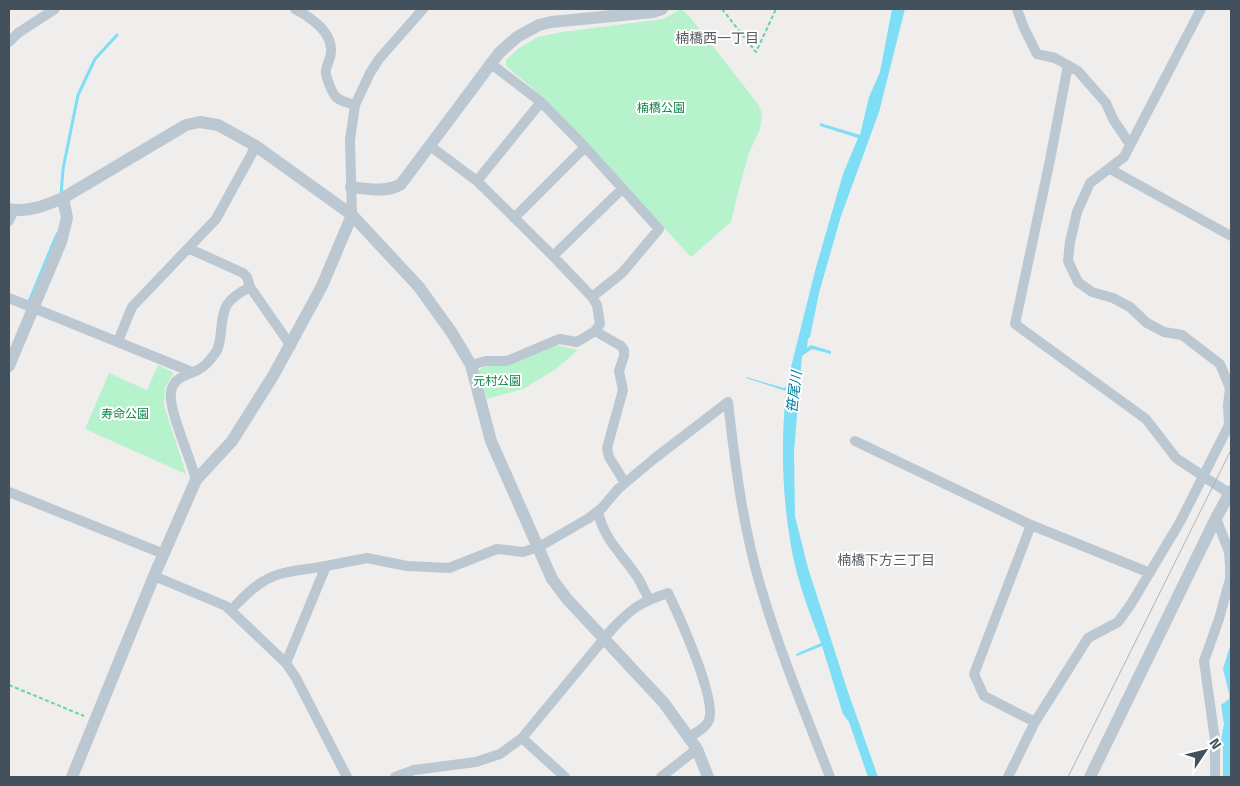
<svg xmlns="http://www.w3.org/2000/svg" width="1240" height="786" font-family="'Titillium Web','Noto Sans JP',sans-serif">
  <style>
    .green { fill: #b6f3cc }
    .water { fill: #7edef5 }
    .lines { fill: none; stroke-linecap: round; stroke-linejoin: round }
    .stream { stroke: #7edef5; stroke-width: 3 }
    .path { stroke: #6ad49e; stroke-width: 2; stroke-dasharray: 4 2.5; stroke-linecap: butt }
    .minor { stroke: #bcc8d1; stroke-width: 10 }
    .tertiary { stroke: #bcc8d1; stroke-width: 12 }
    .tram { stroke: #aeb2b8; stroke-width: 1 }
    .labels { text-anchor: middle; stroke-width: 4; stroke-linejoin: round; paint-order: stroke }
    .park-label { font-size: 12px; fill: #0d8547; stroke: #fff }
    .neighbourhood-label { font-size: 14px; fill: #595e63; stroke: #fff }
    .water-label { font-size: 14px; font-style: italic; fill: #037d9b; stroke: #fff }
  </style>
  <rect width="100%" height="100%" fill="#f0eded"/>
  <path class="green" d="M 681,9 L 690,17 L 758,104 L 762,113 L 760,129 L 749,153 L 737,196 L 731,222 L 691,257 L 545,99 L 506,66 L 506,60 L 519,48 L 538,37 L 562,32 L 663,19 Z
    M 556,345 L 578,350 L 556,369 L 523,389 L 487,399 L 477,370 L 488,366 L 508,366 Z
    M 158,365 L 174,373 L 165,387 L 164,405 L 186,474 L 85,429 L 109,373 L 147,390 Z"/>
  <path class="water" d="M 892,9 L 905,9 L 879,112 L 841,216 L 819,293 L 810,337 L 808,339 L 807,348 L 811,345 L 831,351 L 831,354 L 812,349 L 802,356 L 794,451 L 795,516 L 808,568 L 847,689 L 878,777 L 868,777 L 849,722 L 843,714 L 822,646 L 797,656 L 796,654 L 821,643 C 808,609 795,575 790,540 C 782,492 781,440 786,391 L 746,378 L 746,377 L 784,388 L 786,387 L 815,271 L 843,174 L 858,138 L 820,126 L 820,123 L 860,135 L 869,97 L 880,72 Z
    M 1231,643 L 1231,777 L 1223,777 L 1223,748 L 1221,740 L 1224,724 L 1221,705 L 1229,699 L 1229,693 L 1223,669 Z"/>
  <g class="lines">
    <path class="stream" d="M 61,195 L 63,169 L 78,95 L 95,59 L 117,35
      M 28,304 L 57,234"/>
    <path class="path" d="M 722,9 L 756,52 L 776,9
      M 9,685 L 84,716"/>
    <path class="minor" d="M 295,9 C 310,17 332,31 331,51 C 331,58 327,64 326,70 C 325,73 327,78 328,81 C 334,99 337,100 355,105
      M 1017,9 L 1024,28 L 1037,54 L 1055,58 L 1078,71 L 1106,103 L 1113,119 L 1129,143
      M 9,42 L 18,33 L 55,9
      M 490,63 L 541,102 L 585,147 L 659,229 L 622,273 L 592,297
      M 1068,65 L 1050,160 L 1015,324 L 1146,419 L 1176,458 L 1230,494
      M 430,146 L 477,181 L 553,256 L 592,297 L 597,305 L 600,324 L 595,331 L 577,342 L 559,339 L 507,361 L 486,361 L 471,365
      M 1110,169 L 1231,236
      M 477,181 L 541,102
      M 352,215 L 350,140 L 355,105 L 370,73 L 379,59 L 423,9
      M 514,218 L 585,147
      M 9,221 L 14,210
      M 188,248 L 243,273 L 247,277 L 250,287 L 291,346
      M 553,256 L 622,189
      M 9,298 L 192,372
      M 595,331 L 621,346 L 624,350 L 624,356 L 619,371 L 623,390 L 607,448 L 609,457 L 625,483
      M 118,341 L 132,307 L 216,219 L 256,146
      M 855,441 L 1031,525 L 1150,573
      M 196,480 C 191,458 168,410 171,392 C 173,378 185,376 196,371 C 202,368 209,362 213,356 C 218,351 219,345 220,339 C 224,309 221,302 250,287
      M 9,492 L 164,554
      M 598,511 C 603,539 623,555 638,578 C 642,585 645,592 649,599
      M 1031,525 L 974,674 L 984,696 L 1035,722
      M 154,576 L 226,606 L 286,663 L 296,678 L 347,777
      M 231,610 C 241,600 251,588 264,581 C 282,570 306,570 326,566
      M 286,663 L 326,566 L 367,558 L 407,566 L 449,568 L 497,549 L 523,552 L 539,547 L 589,518 L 602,508 L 618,489 L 655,458 L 728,402 C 735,464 743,528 761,588 C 780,653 806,715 830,777
      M 522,738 L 565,777
      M 395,777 L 414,770 L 476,762 L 500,754 L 522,738 L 613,628 C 632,608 641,602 668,593 C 679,616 717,699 709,720 C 706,728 695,733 689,737
      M 661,777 L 697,749
      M 1008,777 L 1035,722 L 1088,638 L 1118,622 L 1131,604 L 1180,522 L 1229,425 L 1228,405 L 1230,388 L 1220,364 L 1182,335 L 1164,332 L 1147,323 L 1130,307 L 1113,298 L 1092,292 L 1078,282 L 1068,261 L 1070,242 L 1077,212 L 1090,183 L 1124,157 L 1201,9
      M 1215,777 L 1215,740 L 1204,661 L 1219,619 L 1230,579 L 1230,566 L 1229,552 L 1216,518"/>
    <path class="tertiary" d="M 351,187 C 368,189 386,193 401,184 L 499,53 L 517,37 L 539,25 L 551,22 L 653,12 L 662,9
      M 9,209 C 28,213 46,205 63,198 L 186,125 L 200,122 L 218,125 L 256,146 L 352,215 L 419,287 L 452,333 L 471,365 L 491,441 L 552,579 L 567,599 L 664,703 L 697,749 L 708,777
      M 9,366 L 61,242 L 67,218 L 63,198
      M 72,777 L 154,576 L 196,480 L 232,441 L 273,376 L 322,286 L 352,215
      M 1090,777 L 1216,518 L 1231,491"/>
    <path class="tram" d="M 1068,777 L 1231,450"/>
  </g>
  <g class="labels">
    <g class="park-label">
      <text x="661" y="112">楠橋公園</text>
      <text x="497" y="385">元村公園</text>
      <text x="125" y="418">寿命公園</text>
    </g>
    <g class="neighbourhood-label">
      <text x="717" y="43">楠橋西一丁目</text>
      <text x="886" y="565">楠橋下方三丁目</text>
    </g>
    <g class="water-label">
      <text transform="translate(794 392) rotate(-83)" y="5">笹尾川</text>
    </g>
  </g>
  <rect width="1240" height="786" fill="none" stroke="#43515c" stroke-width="20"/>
  <g transform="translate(1205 751) rotate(55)" stroke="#ffffff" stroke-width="4" paint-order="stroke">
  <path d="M0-4L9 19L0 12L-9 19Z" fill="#43515c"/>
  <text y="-8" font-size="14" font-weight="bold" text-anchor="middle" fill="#43515c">N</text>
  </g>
</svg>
